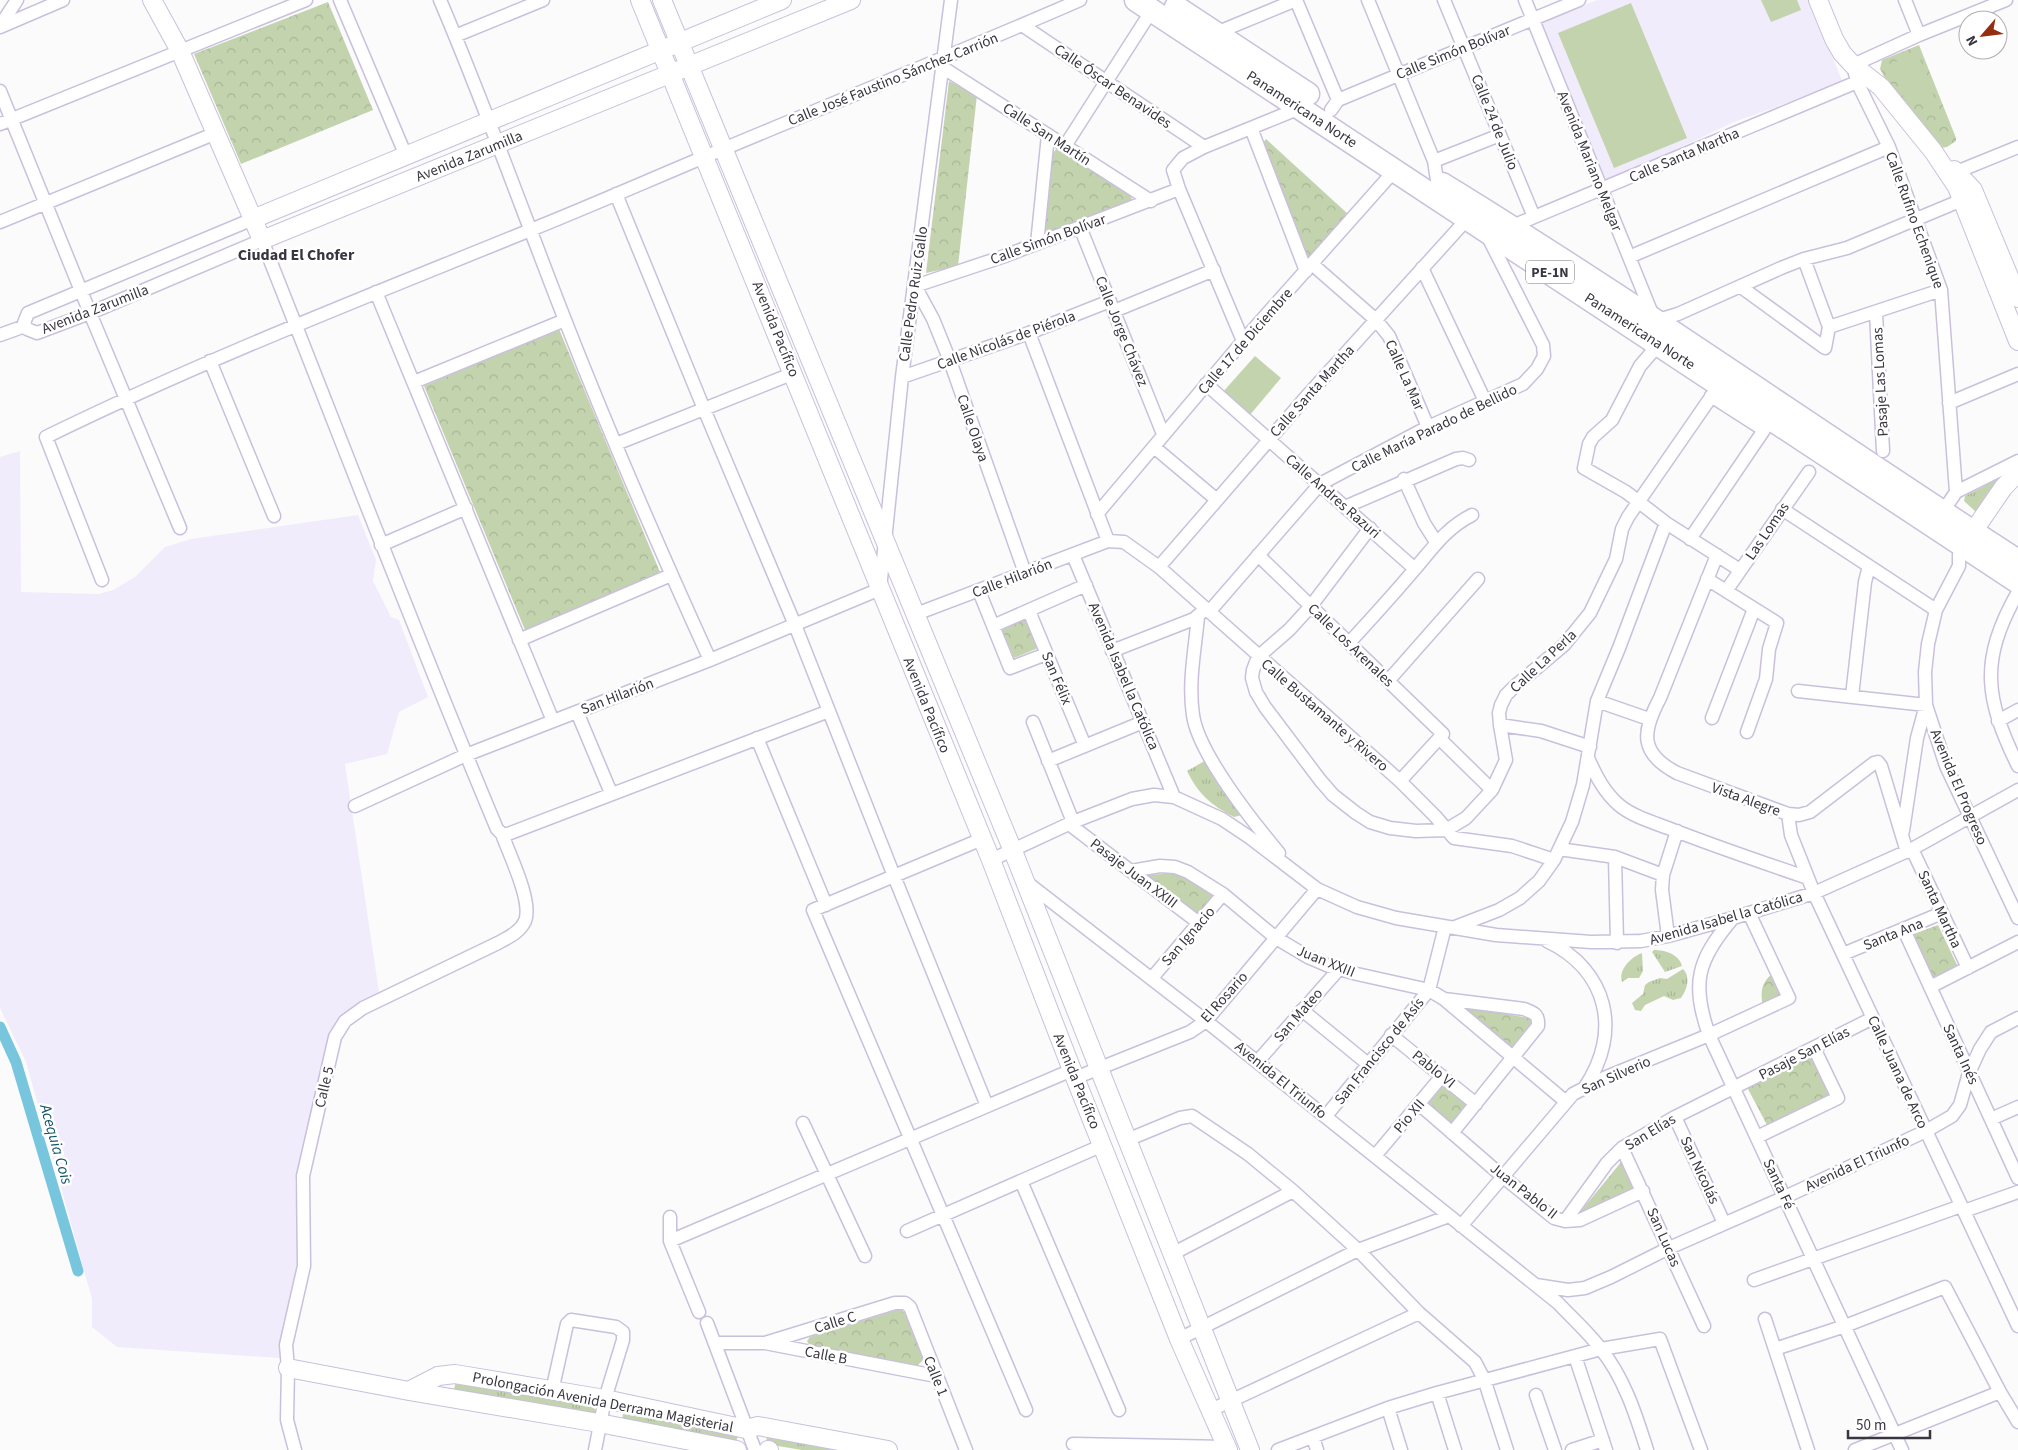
<svg xmlns="http://www.w3.org/2000/svg" width="2018" height="1450" font-family="'Source Sans 3',sans-serif">
  <style>
    .built { fill: #f0ecfb }
    .grass { fill: url(#grass-tufts) }
    .park { fill: url(#park-crowns) }
    .pitch { fill: #c3d3ae }
    .lines { fill: none; stroke-linecap: round; stroke-linejoin: round }
    .canal { stroke: #78c6de; stroke-width: 11 }
    .street-casing { stroke: #c9c0dd; stroke-width: 15 }
    .secondary-casing { stroke: #c9c0dd; stroke-width: 20 }
    .highway-casing { stroke: #c9c0dd; stroke-width: 25 }
    .street { stroke: #fff; stroke-width: 12 }
    .secondary { stroke: #fff; stroke-width: 18 }
    .highway { stroke: #fff; stroke-width: 22 }
    .labels { text-anchor: middle; stroke-width: 5; stroke-linejoin: round; paint-order: stroke }
    .shield { fill: #fff; stroke: #74727a; stroke-width: 1 }
    .shield-label { font-size: 14px; font-weight: bold; fill: #393641 }
    .street-label { font-size: 15px; fill: #393641; stroke: #fff }
    .neighbourhood-label { font-size: 16px; font-weight: bold; fill: #393641; stroke: #fff }
    .water-label { font-size: 16px; font-style: italic; fill: #125465; stroke: #fff }
  </style>
  <defs>
    <pattern id="grass-tufts" width="24" height="20" patternUnits="userSpaceOnUse" patternTransform="scale(1.25)"><rect width="24" height="20" fill="#c3d3ae"/><path d="M3 7l-1-3M5 7V3M7 7l1-3M15 17l-1-3M17 17v-4M19 17l1-3" fill="none" stroke="#a8b697"/></pattern>
    <pattern id="park-crowns" width="20" height="18" patternUnits="userSpaceOnUse" patternTransform="scale(1.25)"><rect width="20" height="18" fill="#c3d3ae"/><path d="M2 6a3 3 0 1 1 6 0M12 15a3 3 0 1 1 6 0" fill="none" stroke="#a8b697"/></pattern>
  </defs>
  <rect width="100%" height="100%" fill="#fbfbfb"/>
  <path class="built" d="M 1597,0 L 1809,0 L 1843,83 L 1734,122 L 1607,182 L 1541,22 Z
    M 20,451 L 21,592 L 99,594 L 113,590 L 135,577 L 165,547 L 191,539 L 358,515 L 376,560 L 373,581 L 391,617 L 399,620 L 428,697 L 399,712 L 387,754 L 345,764 L 379,992 L 343,1015 L 331,1033 L 295,1180 L 299,1262 L 280,1358 L 117,1347 L 92,1327 L 92,1299 L 26,1062 L 0,1008 L 0,457 Z"/>
  <path class="grass" d="M 2015,470 L 1980,511 L 1976,512 L 1964,501 L 1965,496 Z
    M 1208,759 L 1242,815 L 1234,817 C 1211,805 1199,795 1187,771 Z
    M 1654,950 C 1665,950 1679,954 1682,966 L 1665,972 L 1652,952 Z
    M 1642,953 L 1643,971 L 1639,978 L 1628,978 L 1622,982 C 1618,970 1631,957 1642,953 Z
    M 1683,969 C 1691,977 1687,990 1681,998 L 1673,1000 L 1664,996 L 1645,1005 L 1641,1011 L 1635,1010 L 1632,1003 L 1643,994 L 1645,985 L 1649,982 L 1660,978 L 1667,979 Z
    M 456,1380 L 590,1406 L 595,1409 L 595,1415 L 591,1416 L 454,1390 Z
    M 623,1414 L 733,1433 L 738,1436 L 736,1442 L 622,1420 Z
    M 767,1436 L 852,1450 L 802,1450 L 766,1444 Z"/>
  <path class="park" d="M 328,2 L 373,110 L 241,164 L 194,54 Z
    M 1919,45 L 1956,138 L 1956,141 L 1947,147 L 1941,148 L 1886,80 L 1880,69 L 1882,60 Z
    M 949,81 L 977,95 L 958,266 L 926,273 Z
    M 1266,139 L 1348,214 L 1312,256 L 1306,257 L 1263,143 Z
    M 1057,148 L 1130,195 L 1132,199 L 1129,205 L 1051,234 L 1043,231 L 1053,153 Z
    M 559,329 L 660,572 L 525,630 L 424,386 Z
    M 1026,619 L 1038,648 L 1014,658 L 1002,630 Z
    M 1182,873 L 1218,897 L 1199,919 L 1143,875 Z
    M 1938,925 L 1959,969 L 1932,982 L 1911,935 Z
    M 1774,973 L 1781,991 L 1779,997 L 1763,1007 C 1760,993 1761,981 1774,973 Z
    M 1462,1006 L 1529,1018 L 1533,1022 L 1513,1052 Z
    M 1808,1057 L 1812,1058 L 1830,1093 L 1829,1096 L 1767,1125 L 1748,1089 L 1749,1086 Z
    M 1445,1082 L 1471,1105 L 1452,1127 L 1426,1105 Z
    M 1622,1161 L 1637,1189 L 1576,1217 Z
    M 900,1309 L 905,1313 L 924,1359 L 916,1367 L 810,1346 L 807,1341 L 810,1337 Z"/>
  <path class="pitch" d="M 1761,0 L 1797,0 L 1801,10 L 1771,22 Z
    M 1631,3 L 1687,138 L 1614,168 L 1558,33 Z
    M 1917,52 L 1934,97 L 1908,107 L 1889,65 Z
    M 1255,356 L 1281,378 L 1249,416 L 1222,393 Z"/>
  <g class="lines">
    <path class="canal" d="M 0,1027 L 16,1062 L 78,1271"/>
    <g class="street-casing">
      <path id="street" d="M 340,0 L 406,156
        M 440,0 C 485,105 523,213 565,320 C 610,435 659,548 710,660
        M 1296,0 L 1338,100
        M 1368,0 L 1434,161 L 1437,180
        M 1444,0 L 1534,217
        M 1525,0 L 1655,321 L 1678,314 L 1781,268 L 1804,259 L 1847,248 L 1962,200
        M 1905,0 L 1919,35
        M 1022,25 L 1204,147
        M 0,26 L 17,0
        M 0,27 L 63,0
        M 1216,33 L 1296,0
        M 455,36 L 543,0
        M 942,67 L 1151,201
        M 0,91 L 90,313 L 180,528
        M 1331,110 L 1338,100 L 1579,0
        M 0,124 L 306,0
        M 1251,128 L 1306,271
        M 1065,146 L 1152,10
        M 1434,161 L 1500,135
        M 1949,175 L 2018,147
        M 616,194 L 704,409 L 795,625 L 894,876 L 987,1106
        M 253,219 L 28,313 L 24,323 L 27,329 L 37,333 L 90,313 L 262,240 C 340,436 415,634 497,829 L 502,834 C 509,854 533,902 525,921 C 520,932 509,937 498,943 L 363,1008 L 345,1021 L 335,1037 L 303,1176 L 304,1266 L 286,1345 L 288,1368 L 287,1420 L 295,1450
        M 0,222 L 216,133
        M 1080,227 L 1163,434
        M 1510,227 L 1857,82
        M 1037,244 L 1048,135
        M 1629,257 L 1889,147
        M 1312,264 L 1376,320 L 1389,336 L 1428,427
        M 1422,268 L 1485,401
        M 1741,287 L 1825,348 L 1829,327 L 1804,259
        M 376,292 L 553,721
        M 1114,311 L 1214,270
        M 1876,313 L 1883,451
        M 1829,327 L 1941,290
        M 1029,333 L 1108,541
        M 0,335 L 25,326
        M 1243,341 L 1179,189 L 1173,170 L 1183,158 L 1204,147 L 1300,108
        M 1659,344 L 1640,366 L 1612,420 L 1593,437 L 1589,444 L 1584,468 L 1626,492 L 1666,523 L 1740,570
        M 210,361 L 274,516
        M 902,377 L 1029,333 L 1110,301
        M 414,382 L 565,320
        M 1206,384 L 1415,569
        M 1949,403 L 2018,374
        M 616,444 L 794,373
        M 1154,447 L 1217,500
        M 1404,479 L 1424,523 L 1436,542
        M 1956,492 L 2018,461
        M 1345,507 L 1456,459 L 1463,458 L 1469,460
        M 1782,509 L 1936,610
        M 1942,513 L 1956,492 L 1941,290 L 1889,147 L 1857,82 L 1853,65 L 1919,35 L 2006,0
        M 1097,514 L 1243,341 L 1395,170
        M 1370,528 L 1311,606 L 1289,630 L 1258,657 L 1253,670 L 1252,678 L 1256,692 L 1265,707 L 1320,780 L 1333,795 L 1356,813 L 1370,822 L 1390,828 L 1416,831 L 1446,830 L 1466,818 L 1492,790 L 1506,760 L 1500,725 L 1499,713 L 1501,705 L 1506,695 L 1514,687 L 1564,645 L 1590,613 L 1616,559 L 1622,529 L 1628,517 L 1720,384
        M 1690,539 L 1764,430 L 1711,396
        M 381,545 L 466,508
        M 1964,546 L 1959,555 L 1959,566 L 1936,610 L 1928,644 L 1925,672 L 1926,705 L 1946,766 L 2018,918
        M 1073,555 L 1174,797
        M 1258,555 L 1443,734 L 1400,781
        M 1717,555 L 1660,698 C 1642,732 1639,753 1677,773 L 1788,814 L 1799,815 L 1810,812 L 1874,763 L 1878,762 L 1881,766 L 1907,852
        M 1159,567 L 1307,396 L 1468,218
        M 1025,573 L 950,361 L 933,319 L 915,286 L 1002,257 L 1179,189
        M 1707,579 L 1777,623 L 1769,649 L 1766,679 L 1747,732
        M 102,580 L 46,437 C 203,360 366,297 528,231 C 593,205 656,177 721,150 C 840,100 961,52 1080,0
        M 979,591 L 1010,668 L 1046,654
        M 1726,591 L 1809,472
        M 2018,592 C 1979,661 1985,698 2018,766
        M 1029,611 L 1085,746
        M 1209,612 L 1320,484 L 1428,427 L 1523,384 L 1537,369 L 1544,356 L 1543,345 L 1488,237
        M 916,614 L 1108,541 L 1124,542 L 1159,567 L 1400,781 L 1435,816 L 1454,838 L 1512,846 L 1554,860
        M 1198,617 C 1195,649 1188,683 1193,715 C 1198,753 1253,822 1279,853
        M 993,626 L 1086,585
        M 519,640 L 671,575
        M 1349,643 C 1371,619 1393,595 1414,570 C 1432,549 1446,528 1472,515
        M 1112,651 L 1194,619 L 1201,613
        M 1388,681 L 1478,579
        M 1798,691 L 1926,705 L 1917,738 L 1903,831
        M 1852,696 L 1865,582 L 1869,566
        M 1597,701 L 1649,719
        M 577,712 L 611,793
        M 1712,718 L 1754,609
        M 1998,721 L 2018,710
        M 1033,722 L 1073,822
        M 1500,725 L 1541,731 L 1590,747
        M 757,738 L 826,905
        M 1439,738 L 1492,790
        M 1588,758 C 1596,776 1604,792 1619,805 C 1632,816 1652,822 1668,828 C 1714,846 1761,862 1808,878
        M 1048,761 L 1143,722
        M 355,806 L 466,755 L 710,660 L 880,589 L 902,377 L 951,0
        M 1788,814 L 1791,835 L 1814,893 L 2018,1326
        M 1069,824 L 1199,923
        M 502,834 L 508,834 L 829,711
        M 982,839 L 813,910 L 1026,1410
        M 1559,849 L 1615,857 L 1663,875
        M 1912,849 L 1968,968
        M 1615,857 L 1617,943
        M 991,860 L 1073,822 L 1132,799 L 1154,795 L 1174,797 L 1222,819 L 1249,837 L 1317,889 L 1357,907 L 1396,918 L 1496,935 L 1591,942 L 1641,941 L 1668,936 L 1733,918 L 1814,893 L 1912,849 L 2018,790
        M 1131,871 L 1160,866 L 1175,867 L 1188,872 L 1223,894 L 1276,938 L 1308,957 L 1329,966 L 1357,974 L 1429,990 L 1444,999 L 1524,1009 C 1534,1013 1539,1014 1538,1026 L 1452,1133
        M 1025,881 L 1206,1021 L 1558,1303 C 1572,1318 1588,1332 1600,1348 C 1624,1377 1636,1415 1647,1450
        M 1733,918 C 1697,960 1691,983 1709,1035 L 1902,1450
        M 1455,927 L 1499,910 L 1520,898 L 1539,881 L 1554,860 L 1572,822 L 1583,785 L 1597,701 L 1619,648 L 1666,523
        M 1904,930 L 2018,1178
        M 1668,936 L 1662,890 L 1663,875 L 1677,831
        M 1547,941 C 1608,970 1622,1032 1585,1087
        M 1843,954 L 1942,913
        M 1152,978 L 1223,894
        M 1930,987 L 2018,942
        M 1445,1000 L 1565,1101
        M 1302,1010 L 1368,1064
        M 1391,1035 L 1476,1104
        M 1258,1061 L 1339,969
        M 1075,1078 L 1190,1032 L 1206,1021 L 1317,889
        M 1419,1104 L 1502,1176 L 1554,1218 L 1565,1221 L 1580,1220 L 1643,1191
        M 1326,1116 L 1429,990 L 1445,927
        M 1675,1117 L 1724,1223
        M 1991,1119 L 2018,1107
        M 803,1123 L 865,1256
        M 1757,1137 L 1838,1098 L 1814,1048
        M 1127,1140 L 1180,1118 L 1192,1116 L 1248,1154 L 1293,1191 L 1358,1250 L 1419,1313 L 1475,1362 L 1484,1379 L 1507,1450
        M 1622,1148 L 1704,1326
        M 1375,1156 L 1442,1076
        M 1021,1181 L 1119,1410
        M 1964,1211 L 2018,1192
        M 670,1217 L 670,1241 L 699,1312
        M 1565,1221 L 1607,1163 L 1622,1148 L 1675,1117 L 1873,1018
        M 1461,1226 L 1573,1094 L 1604,1078 L 1709,1035 L 1789,998 L 1749,913
        M 907,1231 L 1103,1145
        M 670,1241 L 1072,1070
        M 1172,1254 L 1293,1191
        M 1754,1280 L 1961,1206
        M 1536,1285 L 1568,1290 L 1585,1288 L 1611,1277 L 1669,1248 L 1785,1197 L 1926,1131 L 1952,1116 L 1960,1105 L 1969,1073 L 1980,1049 L 1991,1032 L 2018,1018
        M 1765,1319 L 1808,1450
        M 707,1323 L 755,1450
        M 1179,1339 L 1358,1250 L 1449,1216
        M 715,1343 L 765,1343 L 936,1376
        M 765,1343 L 895,1303 L 905,1303 L 910,1307 L 966,1450
        M 1775,1349 L 1845,1326 L 1945,1287 L 2000,1392 L 2018,1422
        M 1575,1356 L 1606,1450
        M 552,1391 L 567,1324 L 571,1320 L 616,1327 L 623,1332 L 623,1340 L 605,1399 L 595,1450
        M 1437,1393 L 1455,1450
        M 1536,1395 L 1555,1450
        M 1388,1408 L 1401,1450
        M 1211,1410 L 1419,1313
        M 1313,1437 L 1317,1450
        M 1073,1444 L 1227,1447
        M 1278,1450 L 1388,1408 L 1437,1393 L 1601,1349 L 1660,1339 L 1701,1450
        M 1572,1450 L 1603,1440
        M 1855,1450 L 2000,1392"/>
    </g>
    <g class="secondary-casing">
      <path id="secondary" d="M 152,0 L 180,51 L 262,240 L 851,0
        M 640,0 L 991,860 L 1072,1070 L 1179,1339 L 1228,1450
        M 662,0 L 1013,851 L 1250,1450
        M 1818,0 L 1834,39 L 1842,53 L 1853,65 L 1881,87 L 1933,151 L 1957,187 L 2018,341
        M 1954,170 L 1973,190 L 2018,298
        M 253,219 L 782,0
        M 1966,542 L 2003,488 L 2018,472
        M 288,1368 L 409,1391 L 599,1423 L 737,1450
        M 409,1391 L 438,1376 L 455,1374 L 605,1399 L 746,1429 L 758,1426 L 888,1450
        M 768,1450 L 769,1450"/>
    </g>
    <g class="highway-casing">
      <path id="highway" d="M 1136,0 L 2018,582
        M 1176,7 L 1308,94
        M 1442,184 C 1638,304 1825,437 2018,561"/>
    </g>
    <use href="#street" class="street"/>
    <use href="#secondary" class="secondary"/>
    <use href="#highway" class="highway"/>
  </g>
  <g class="labels">
    <rect class="shield" x="1526" y="260.5" width="48" height="23" rx="4"/>
    <g class="shield-label">
      <text x="1550" y="277">PE-1N</text>
    </g>
    <g class="street-label">
      <text transform="translate(1453 52) rotate(-22)" y="5">Calle Simón Bolívar</text>
      <text transform="translate(893 79) rotate(-22)" y="5">Calle José Faustino Sánchez Carrión</text>
      <text transform="translate(1113 86) rotate(34)" y="5">Calle Óscar Benavides</text>
      <text transform="translate(1302 109) rotate(33)" y="5">Panamericana Norte</text>
      <text transform="translate(1495 122) rotate(68)" y="5">Calle 24 de Julio</text>
      <text transform="translate(1047 134) rotate(33)" y="5">Calle San Martín</text>
      <text transform="translate(1684 155) rotate(-23)" y="5">Calle Santa Martha</text>
      <text transform="translate(469 156) rotate(-22)" y="5">Avenida Zarumilla</text>
      <text transform="translate(1590 161) rotate(68)" y="5">Avenida Mariano Melgar</text>
      <text transform="translate(1915 220) rotate(70)" y="5">Calle Rufino Echenique</text>
      <text transform="translate(1048 239) rotate(-20)" y="5">Calle Simón Bolívar</text>
      <text transform="translate(913 294) rotate(-82)" y="5">Calle Pedro Ruiz Gallo</text>
      <text transform="translate(95 309) rotate(-21)" y="5">Avenida Zarumilla</text>
      <text transform="translate(776 329) rotate(68)" y="5">Avenida Pacífico</text>
      <text transform="translate(1122 331) rotate(68)" y="5">Calle Jorge Chávez</text>
      <text transform="translate(1640 331) rotate(33)" y="5">Panamericana Norte</text>
      <text transform="translate(1006 340) rotate(-20)" y="5">Calle Nicolás de Piérola</text>
      <text transform="translate(1245 341) rotate(-49)" y="5">Calle 17 de Diciembre</text>
      <text transform="translate(1405 375) rotate(66)" y="5">Calle La Mar</text>
      <text transform="translate(1880 382) rotate(-93)" y="5">Pasaje Las Lomas</text>
      <text transform="translate(1312 391) rotate(-48)" y="5">Calle Santa Martha</text>
      <text transform="translate(973 428) rotate(71)" y="5">Calle Olaya</text>
      <text transform="translate(1434 428) rotate(-26)" y="5">Calle María Parado de Bellido</text>
      <text transform="translate(1333 496) rotate(41)" y="5">Calle Andres Razuri</text>
      <text transform="translate(1767 531) rotate(-56)" y="5">Las Lomas</text>
      <text transform="translate(1012 578) rotate(-21)" y="5">Calle Hilarión</text>
      <text transform="translate(1351 645) rotate(44)" y="5">Calle Los Arenales</text>
      <text transform="translate(1543 661) rotate(-43)" y="5">Calle La Perla</text>
      <text transform="translate(1124 676) rotate(67)" y="5">Avenida Isabel la Católica</text>
      <text transform="translate(1057 678) rotate(67)" y="5">San Félix</text>
      <text transform="translate(617 696) rotate(-21)" y="5">San Hilarión</text>
      <text transform="translate(927 705) rotate(68)" y="5">Avenida Pacífico</text>
      <text transform="translate(1325 715) rotate(41)" y="5">Calle Bustamante y Rivero</text>
      <text transform="translate(1959 787) rotate(67)" y="5">Avenida El Progreso</text>
      <text transform="translate(1746 799) rotate(20)" y="5">Vista Alegre</text>
      <text transform="translate(1134 873) rotate(37)" y="5">Pasaje Juan XXIII</text>
      <text transform="translate(1940 909) rotate(65)" y="5">Santa Martha</text>
      <text transform="translate(1726 918) rotate(-16)" y="5">Avenida Isabel la Católica</text>
      <text transform="translate(1893 934) rotate(-22)" y="5">Santa Ana</text>
      <text transform="translate(1188 936) rotate(-49)" y="5">San Ignacio</text>
      <text transform="translate(1326 961) rotate(22)" y="5">Juan XXIII</text>
      <text transform="translate(1224 997) rotate(-48)" y="5">El Rosario</text>
      <text transform="translate(1298 1015) rotate(-49)" y="5">San Mateo</text>
      <text transform="translate(1379 1051) rotate(-51)" y="5">San Francisco de Asís</text>
      <text transform="translate(1804 1053) rotate(-27)" y="5">Pasaje San Elías</text>
      <text transform="translate(1961 1054) rotate(65)" y="5">Santa Inés</text>
      <text transform="translate(1434 1069) rotate(39)" y="5">Pablo VI</text>
      <text transform="translate(1898 1072) rotate(65)" y="5">Calle Juana de Arco</text>
      <text transform="translate(1616 1075) rotate(-24)" y="5">San Silverio</text>
      <text transform="translate(1281 1080) rotate(39)" y="5">Avenida El Triunfo</text>
      <text transform="translate(1077 1081) rotate(68)" y="5">Avenida Pacífico</text>
      <text transform="translate(324 1087) rotate(-77)" y="5">Calle 5</text>
      <text transform="translate(1409 1116) rotate(-50)" y="5">Pio XII</text>
      <text transform="translate(1650 1132) rotate(-31)" y="5">San Elías</text>
      <text transform="translate(1857 1163) rotate(-25)" y="5">Avenida El Triunfo</text>
      <text transform="translate(1700 1170) rotate(65)" y="5">San Nicolás</text>
      <text transform="translate(1779 1184) rotate(65)" y="5">Santa Fé</text>
      <text transform="translate(1524 1191) rotate(38)" y="5">Juan Pablo II</text>
      <text transform="translate(1664 1237) rotate(66)" y="5">San Lucas</text>
      <text transform="translate(835 1322) rotate(-17)" y="5">Calle C</text>
      <text transform="translate(826 1355) rotate(11)" y="5">Calle B</text>
      <text transform="translate(936 1376) rotate(68)" y="5">Calle 1</text>
      <text transform="translate(603 1402) rotate(11)" y="5">Prolongación Avenida Derrama Magisterial</text>
    </g>
    <g class="neighbourhood-label">
      <text x="296" y="260">Ciudad El Chofer</text>
    </g>
    <g class="water-label">
      <text transform="translate(57 1144) rotate(74)" y="6">Acequia Cois</text>
    </g>
  </g>
  <g transform="translate(1983 35) rotate(242)"><circle r="24" fill="#ffffff" stroke="#b0afb3"/>
  <path d="M0-4L9 19L0 12L-9 19Z" fill="#952d0f"/>
  <text y="-8" font-size="14" font-weight="bold" text-anchor="middle" fill="#393641">N</text>
  </g>
  <path d="M1848 1430v8h82v-8" fill="none" stroke="#393641" stroke-width="2.5"/>
  <text x="1856" y="1430" font-size="15" fill="#393641" stroke="#ffffff" stroke-width="4" paint-order="stroke">50 m</text>
</svg>
